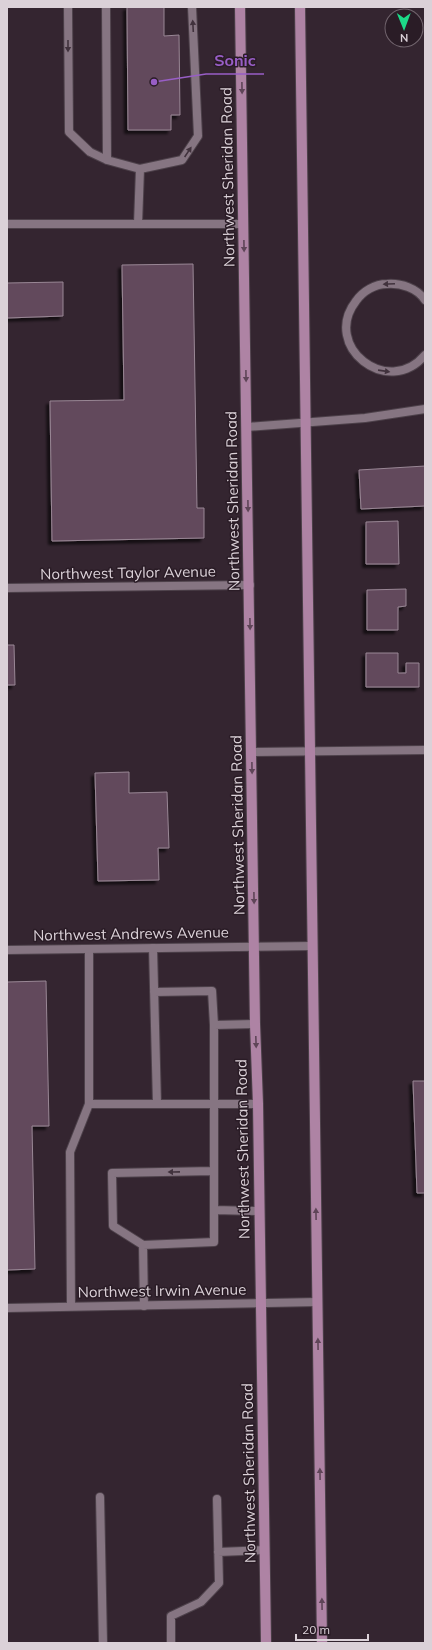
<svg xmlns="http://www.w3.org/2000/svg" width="432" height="1650" font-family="Mulish,sans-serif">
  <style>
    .building { fill: #62495c; stroke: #998795; filter: url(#shadow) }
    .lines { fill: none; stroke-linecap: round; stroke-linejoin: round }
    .service-casing { stroke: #4d414a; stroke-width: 10 }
    .minor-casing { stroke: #4d414a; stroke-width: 10 }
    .primary-casing { stroke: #4d414a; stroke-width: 12 }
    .service { stroke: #867582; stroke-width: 8 }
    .minor { stroke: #867582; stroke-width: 8 }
    .primary { stroke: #ae83a4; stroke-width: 10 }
    .oneway { fill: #41323d }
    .oneway2 { fill: #5f4558 }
    .labels { text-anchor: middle; stroke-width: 3; stroke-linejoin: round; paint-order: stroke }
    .street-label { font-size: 15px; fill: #dbd1d8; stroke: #2a1c26 }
    .leader { fill: none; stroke: #985ec6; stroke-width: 1.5 }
    .callout-dot { fill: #985ec6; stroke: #2a1c26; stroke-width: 1.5 }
    .callout-label { font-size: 16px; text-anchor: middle; font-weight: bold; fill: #985ec6; stroke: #2a1c26; stroke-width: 3; stroke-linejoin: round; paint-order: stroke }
  </style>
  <defs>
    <filter id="shadow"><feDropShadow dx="-3.5" dy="3.5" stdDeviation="1" flood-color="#0009"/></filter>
  </defs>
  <rect width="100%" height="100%" fill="#342530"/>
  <path class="building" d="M 127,7 L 164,7 L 164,36 L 179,35 L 180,115 L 171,115 L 171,130 L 128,130 Z
    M 193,264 L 197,508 L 204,508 L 204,538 L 52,541 L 50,401 L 124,400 L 122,265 Z
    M 63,282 L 63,316 L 7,318 L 7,283 Z
    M 425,466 L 425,506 L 361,509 L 359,470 Z
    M 398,521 L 399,564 L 366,564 L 366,522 Z
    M 406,589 L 406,606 L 398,607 L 398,630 L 367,630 L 367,590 Z
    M 7,645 L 14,645 L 15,685 L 7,685 Z
    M 366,653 L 398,653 L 398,673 L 406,673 L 406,663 L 419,663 L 419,687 L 366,687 Z
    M 129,772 L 129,793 L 167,792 L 169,848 L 158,848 L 159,880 L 98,881 L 95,773 Z
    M 46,981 L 49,1126 L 32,1126 L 35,1269 L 7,1270 L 7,982 Z
    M 413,1081 L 425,1081 L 425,1193 L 417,1193 Z"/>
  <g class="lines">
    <g class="service-casing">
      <path id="service" d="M 68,7 L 69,132 L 90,152 L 107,160 L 140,169 L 182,160 L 198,136 L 192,7
        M 106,7 L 107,160
        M 138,224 L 140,169
        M 425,300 C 417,288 401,283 387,284 C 375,284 363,291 356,301 C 321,346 388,399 425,355
        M 153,948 L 157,1104 L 258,1104
        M 89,949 L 89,1104 L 157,1104
        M 154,992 L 212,991 L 214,1025
        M 255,1024 L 214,1025 L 214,1210 L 259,1211
        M 213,1171 L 112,1173 L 113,1226 L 143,1245 L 214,1242 L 214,1210
        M 143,1245 L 144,1306
        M 71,1306 L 70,1152 L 89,1104
        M 100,1497 L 103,1643
        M 218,1552 L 265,1550
        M 171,1643 L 171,1616 L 201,1602 L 219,1583 L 217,1499"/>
    </g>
    <g class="minor-casing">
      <path id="minor" d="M 7,224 L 244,224
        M 247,427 L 365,418 L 425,409
        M 7,588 L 250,585
        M 252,752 L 425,750
        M 7,950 L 313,946
        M 7,1308 L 318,1302"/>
    </g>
    <g class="primary-casing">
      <path id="primary" d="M 240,7 L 255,1024 L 258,1104 L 266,1643
        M 300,7 L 322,1643"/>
    </g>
    <use href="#service" class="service"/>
    <use href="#minor" class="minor"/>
    <use href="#primary" class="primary"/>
  </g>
  <defs><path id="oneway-solid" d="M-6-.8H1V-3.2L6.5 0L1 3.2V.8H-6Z"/></defs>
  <g class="oneway">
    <use href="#oneway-solid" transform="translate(193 26) rotate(-93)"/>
    <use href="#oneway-solid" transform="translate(68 46) rotate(90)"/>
    <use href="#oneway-solid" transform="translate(188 152) rotate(-56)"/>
    <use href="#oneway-solid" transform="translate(389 284) rotate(177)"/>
    <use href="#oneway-solid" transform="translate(384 371) rotate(8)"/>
    <use href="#oneway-solid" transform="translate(174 1172) rotate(179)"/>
  </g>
  <g class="oneway2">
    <use href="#oneway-solid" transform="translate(242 88) rotate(89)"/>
    <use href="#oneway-solid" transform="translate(244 246) rotate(89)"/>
    <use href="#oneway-solid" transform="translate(246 376) rotate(89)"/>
    <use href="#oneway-solid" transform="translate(248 506) rotate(89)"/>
    <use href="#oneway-solid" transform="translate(250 624) rotate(89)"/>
    <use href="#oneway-solid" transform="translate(252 768) rotate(89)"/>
    <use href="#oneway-solid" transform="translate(254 898) rotate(89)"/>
    <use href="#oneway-solid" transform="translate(256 1042) rotate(88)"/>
    <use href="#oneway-solid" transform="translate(316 1214) rotate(-91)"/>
    <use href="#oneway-solid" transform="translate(318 1344) rotate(-91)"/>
    <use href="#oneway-solid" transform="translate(320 1474) rotate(-91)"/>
    <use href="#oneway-solid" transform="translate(322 1604) rotate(-91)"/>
  </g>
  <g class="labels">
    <g class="street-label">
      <text transform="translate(228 177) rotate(-91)" y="5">Northwest Sheridan Road</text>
      <text transform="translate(233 501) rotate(-91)" y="5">Northwest Sheridan Road</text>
      <text transform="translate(128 573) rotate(-1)" y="5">Northwest Taylor Avenue</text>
      <text transform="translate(238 825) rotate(-91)" y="5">Northwest Sheridan Road</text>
      <text transform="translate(131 934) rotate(-1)" y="5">Northwest Andrews Avenue</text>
      <text transform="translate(243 1149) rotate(-91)" y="5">Northwest Sheridan Road</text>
      <text transform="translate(162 1291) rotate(-1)" y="5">Northwest Irwin Avenue</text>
      <text transform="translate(249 1473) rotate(-91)" y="5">Northwest Sheridan Road</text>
    </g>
  </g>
  <path class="leader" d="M154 82L206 74H264"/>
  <circle class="callout-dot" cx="154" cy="82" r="4"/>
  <g class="callout-label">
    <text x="235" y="66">Sonic</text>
  </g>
  <rect width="432" height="1650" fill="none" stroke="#dbd1d8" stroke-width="16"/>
  <g transform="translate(404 28) rotate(179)"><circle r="19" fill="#2a1c26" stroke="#71646d"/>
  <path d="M0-3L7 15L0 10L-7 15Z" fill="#1dd988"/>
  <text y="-6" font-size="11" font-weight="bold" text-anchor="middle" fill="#dbd1d8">N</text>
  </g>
  <path d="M296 1634v6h72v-6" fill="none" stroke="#dbd1d8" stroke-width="2"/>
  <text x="302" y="1634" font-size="12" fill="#dbd1d8" stroke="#2a1c26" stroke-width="3" paint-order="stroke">20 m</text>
</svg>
